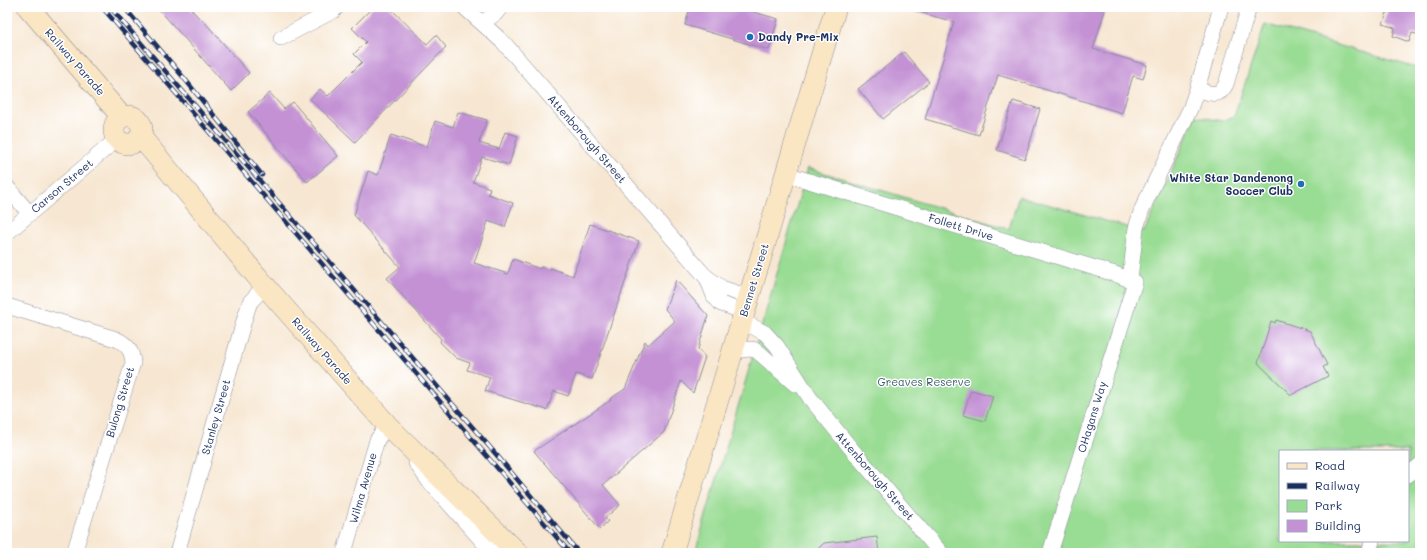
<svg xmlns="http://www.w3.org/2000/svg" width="1427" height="560" font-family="Mali,sans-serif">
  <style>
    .green { fill: #99dc93; stroke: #5a8678; fill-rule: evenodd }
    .building { fill: #c391d4 }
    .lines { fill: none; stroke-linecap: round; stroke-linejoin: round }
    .minor-casing { stroke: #898b98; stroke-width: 16 }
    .secondary-casing { stroke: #898b98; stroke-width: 22 }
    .minor { stroke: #fff; stroke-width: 15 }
    .secondary { stroke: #fbe6c3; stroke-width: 21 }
    .rail-casing { stroke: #1b2f5e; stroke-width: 4.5 }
    .rail { stroke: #fff; stroke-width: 3; stroke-dasharray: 9; stroke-linecap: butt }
    .poi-dot { fill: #1f6fb2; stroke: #fff; stroke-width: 1.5 }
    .labels { text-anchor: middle; stroke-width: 3; stroke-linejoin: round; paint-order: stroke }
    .poi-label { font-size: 11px; font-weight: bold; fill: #1b2f5e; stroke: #fff; text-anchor: start }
    .street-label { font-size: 11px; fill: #1b2f5e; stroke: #fff }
    .park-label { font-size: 11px; fill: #3a5a6b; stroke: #fff }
  </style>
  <rect width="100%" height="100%" fill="#fff"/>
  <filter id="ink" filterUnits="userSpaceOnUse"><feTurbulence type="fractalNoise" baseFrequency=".025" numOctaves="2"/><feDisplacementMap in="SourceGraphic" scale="8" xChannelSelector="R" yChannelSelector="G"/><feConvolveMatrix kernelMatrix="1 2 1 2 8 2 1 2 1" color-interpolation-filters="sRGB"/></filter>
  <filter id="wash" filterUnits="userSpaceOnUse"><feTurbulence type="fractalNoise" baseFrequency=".012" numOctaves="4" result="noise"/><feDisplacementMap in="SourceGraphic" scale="16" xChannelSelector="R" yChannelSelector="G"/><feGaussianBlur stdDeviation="0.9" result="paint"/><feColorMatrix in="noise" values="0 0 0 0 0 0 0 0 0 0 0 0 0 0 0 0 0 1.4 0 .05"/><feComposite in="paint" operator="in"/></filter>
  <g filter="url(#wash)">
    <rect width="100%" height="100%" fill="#f7e7d2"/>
    <path class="green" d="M 1265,24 L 1420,69 L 1420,553 L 695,553 L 808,168 L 1009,229 L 1019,196 L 1144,232 L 1196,116 L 1222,121 L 1234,116 ZM 1280,451 L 1408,451 L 1408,541 L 1280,541 Z"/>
    <g id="blocks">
      <path class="building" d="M 157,7 L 189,7 L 201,20 L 202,19 L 249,73 L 231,91 Z
        M 373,7 L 389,7 L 427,44 L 436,35 L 446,47 L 355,142 L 310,99 L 320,89 L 328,96 L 362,62 L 354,54 L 366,42 L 352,28 Z
        M 690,7 L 736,7 L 778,19 L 769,50 L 685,25 Z
        M 913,7 L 1106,7 L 1093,49 L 1147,65 L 1143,79 L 1133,76 L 1122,113 L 998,75 L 979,135 L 925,119 L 954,22 L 912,10 Z
        M 1389,7 L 1420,7 L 1420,35 L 1412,33 L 1409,42 L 1393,36 L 1395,28 L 1383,24 Z
        M 904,52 L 929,82 L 883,119 L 858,89 Z
        M 270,93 L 284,109 L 293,102 L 338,156 L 307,182 L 248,112 Z
        M 1013,101 L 1040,109 L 1025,159 L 997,150 Z
        M 458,112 L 487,120 L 479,143 L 499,149 L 505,132 L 518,136 L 509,165 L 482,157 L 473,182 L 490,188 L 488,194 L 513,203 L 505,227 L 488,221 L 474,263 L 508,274 L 513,259 L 540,269 L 541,267 L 550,270 L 550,268 L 573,276 L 590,224 L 639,241 L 592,379 L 576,374 L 568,396 L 554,391 L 547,410 L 485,391 L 490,377 L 467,370 L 470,363 L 456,358 L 440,342 L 441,339 L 387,278 L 400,267 L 354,215 L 368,171 L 378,175 L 391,135 L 427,147 L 435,121 L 453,127 Z
        M 676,280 L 708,316 L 698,349 L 705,357 L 693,393 L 681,381 L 664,432 L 603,485 L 620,505 L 605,518 L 608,521 L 600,529 L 534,451 L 611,400 L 610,399 L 625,389 L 645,341 L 648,345 L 675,321 L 665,309 Z
        M 1276,320 L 1310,331 L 1327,365 L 1323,367 L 1328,376 L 1291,395 L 1258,363 L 1271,321 L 1275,323 Z
        M 971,390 L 993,396 L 985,421 L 963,415 Z
        M 877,537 L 879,553 L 814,553 L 824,543 Z"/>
    </g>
  </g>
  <g filter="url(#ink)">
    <use href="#blocks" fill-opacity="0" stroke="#898b98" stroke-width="1"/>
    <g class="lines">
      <g class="minor-casing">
        <path id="minor" d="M 464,7 L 504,43 L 705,276 L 722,288 L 749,297
          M 1221,7 L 1197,89 C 1209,93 1219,99 1226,84 L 1249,7
          M 482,23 L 495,14 L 501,7
          M 281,38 L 333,11 L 337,7
          M 786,174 L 1115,274 L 1135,282 L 1050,553
          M 7,187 L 29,213
          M 7,233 L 117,139
          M 706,276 L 714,296 L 721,304 L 745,312
          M 1130,279 L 1136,228 L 1142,209 L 1190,109 L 1197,89
          M 7,306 L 116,339 C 127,344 132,350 133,363 L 74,553
          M 742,321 L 765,333 L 777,346 L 810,398 L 854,452 L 941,553
          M 733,351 L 750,349 L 756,350 L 795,384
          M 416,463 L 428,480 L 493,553
          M 1408,475 L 1420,465
          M 177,553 L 245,317 L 250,302 L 265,286
          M 344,553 L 377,440 L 382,433 L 388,426
          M 1369,553 L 1372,541"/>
      </g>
      <g class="secondary-casing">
        <path id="secondary" d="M 28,7 L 122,117
          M114 130a14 14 0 1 1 28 0a14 14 0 1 1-28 0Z
          M 140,136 L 265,286 L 388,426 L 518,553
          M 672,553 L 836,7"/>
      </g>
      <use href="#minor" class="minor"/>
      <use href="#secondary" class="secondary"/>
      <g class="rail-casing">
        <path id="rail" d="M 102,7 L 570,553
          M 110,7 L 500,459 L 579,553
          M 124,7 L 184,78 L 262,175"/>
      </g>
      <use href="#rail" class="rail"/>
    </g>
  </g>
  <g class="poi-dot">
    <circle cx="750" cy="37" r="4"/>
    <circle cx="1301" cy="184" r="4"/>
  </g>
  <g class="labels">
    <g class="poi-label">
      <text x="758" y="41">Dandy Pre-Mix</text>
      <text x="1293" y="182" text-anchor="end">White Star Dandenong<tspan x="1293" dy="13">Soccer Club</tspan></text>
    </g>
    <g class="street-label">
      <text transform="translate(75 62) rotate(49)" y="4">Railway Parade</text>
      <text transform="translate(587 139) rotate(49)" y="4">Attenborough Street</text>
      <text transform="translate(62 186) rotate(-40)" y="4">Carson Street</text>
      <text transform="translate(961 227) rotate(17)" y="4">Follett Drive</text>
      <text transform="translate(754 280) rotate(-73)" y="4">Bennet Street</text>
      <text transform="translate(322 351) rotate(49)" y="4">Railway Parade</text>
      <text transform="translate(120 402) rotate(-73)" y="4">Bulong Street</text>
      <text transform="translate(216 417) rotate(-74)" y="4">Stanley Street</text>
      <text transform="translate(1092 417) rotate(-73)" y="4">OHagans Way</text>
      <text transform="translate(875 476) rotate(49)" y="4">Attenborough Street</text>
      <text transform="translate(363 488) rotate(-74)" y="4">Wilma Avenue</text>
    </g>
    <g class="park-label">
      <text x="924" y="386">Greaves Reserve</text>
    </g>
  </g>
  <rect width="1427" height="560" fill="none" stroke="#fff" stroke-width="24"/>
  <rect x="1279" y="450" width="130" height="92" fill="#ffffff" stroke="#a4acbf"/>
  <rect x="1287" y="463" width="20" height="6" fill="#fbe6c3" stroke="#a4acbf"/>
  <text x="1315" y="470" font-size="12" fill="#1b2f5e">Road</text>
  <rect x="1287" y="483" width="20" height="6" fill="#1b2f5e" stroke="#a4acbf"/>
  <text x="1315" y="490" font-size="12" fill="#1b2f5e">Railway</text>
  <rect x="1287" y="500" width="20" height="12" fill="#99dc93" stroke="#a4acbf"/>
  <text x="1315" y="510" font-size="12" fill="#1b2f5e">Park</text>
  <rect x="1287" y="520" width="20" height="12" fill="#c391d4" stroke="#a4acbf"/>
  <text x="1315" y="530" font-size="12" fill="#1b2f5e">Building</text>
</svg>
